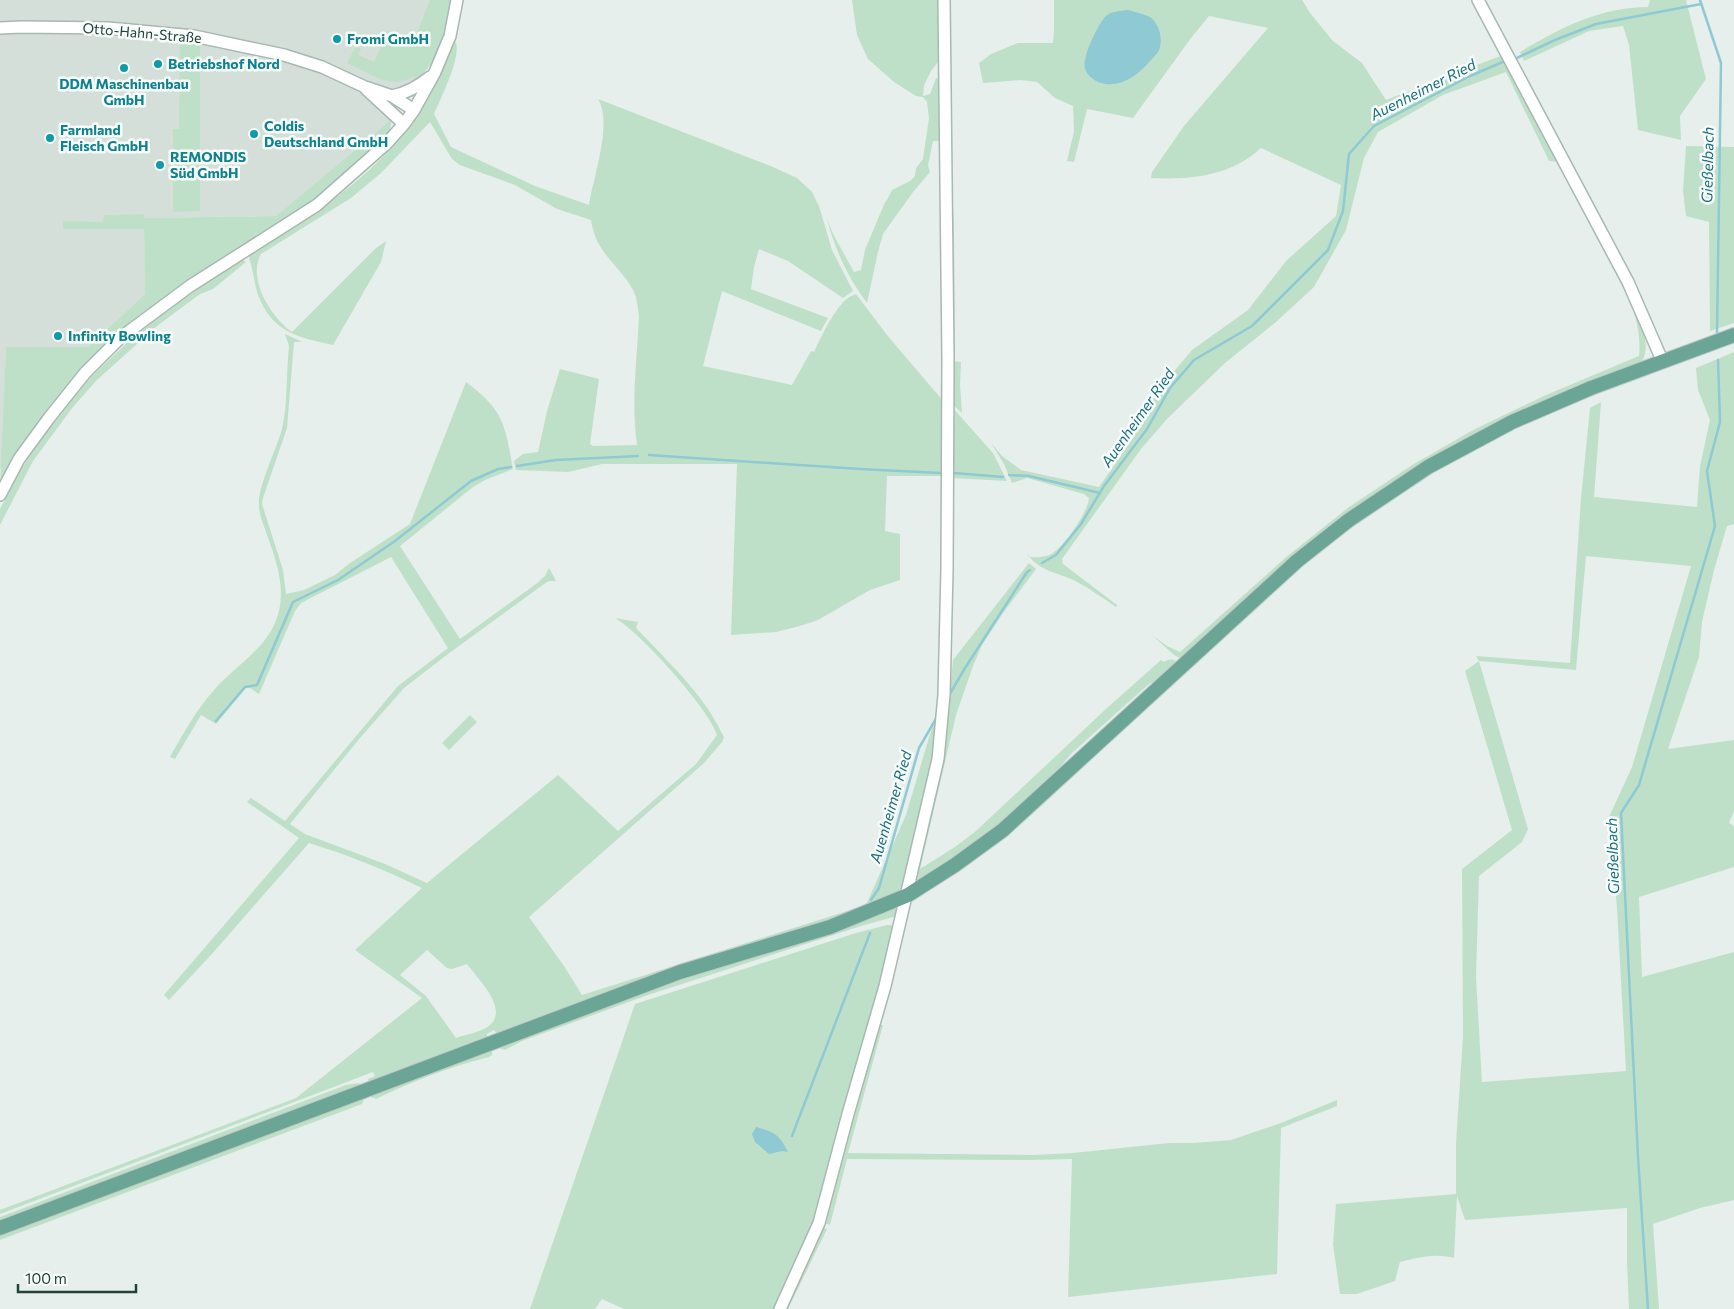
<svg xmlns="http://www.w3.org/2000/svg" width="1734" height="1309" font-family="Commissioner,sans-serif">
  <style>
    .built { fill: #d4dfda }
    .green { fill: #bfe0c8; fill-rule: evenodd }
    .water { fill: #8ec9d4 }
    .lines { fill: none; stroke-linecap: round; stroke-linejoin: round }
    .stream { stroke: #8ec9d4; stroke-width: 2.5 }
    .minor-casing { stroke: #a8b8b2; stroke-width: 14 }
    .major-casing { stroke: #c2cac8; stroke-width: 16 }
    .minor { stroke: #fff; stroke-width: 11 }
    .major { stroke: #6aa596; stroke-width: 14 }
    .culture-dot { fill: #0f9aa8; stroke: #f7fbf9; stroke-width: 2 }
    .labels { text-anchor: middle; stroke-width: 5; stroke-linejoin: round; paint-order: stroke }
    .street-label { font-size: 14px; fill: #24423a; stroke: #f7fbf9 }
    .culture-label { font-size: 14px; font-weight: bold; fill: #0d838f; stroke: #f7fbf9; text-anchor: start }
    .water-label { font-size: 15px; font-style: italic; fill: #1c6f80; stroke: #f7fbf9 }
  </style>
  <rect width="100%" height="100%" fill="#e6efeb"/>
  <path class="built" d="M 0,0 L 444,0 L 430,45 L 392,119 L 276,216 L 144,218 L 145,294 L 88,347 L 6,347 L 2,466 L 0,469 Z"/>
  <path class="green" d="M 430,0 L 453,0 C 446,39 438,62 408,90 L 414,76 C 392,91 368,73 347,63 L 355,48 L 361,48 L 358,55 L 374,62 L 388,31 L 414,41 Z
    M 852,0 L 941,0 L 942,57 L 931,71 L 924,85 L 923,96 L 930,94 L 936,78 L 943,81 L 941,141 L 933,141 L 928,165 L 930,172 L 913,192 L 883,234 L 878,252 L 867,303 C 848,278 835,250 827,219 L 833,234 L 854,272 L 861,270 L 865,250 L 885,202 L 887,200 L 892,190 L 910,181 L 915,176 L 916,168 L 923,159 L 929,118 L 927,102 L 923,97 L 916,96 L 894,82 L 868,59 L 857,35 Z
    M 1054,0 L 1302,0 L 1310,13 L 1333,41 L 1362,63 L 1386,100 L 1503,55 L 1560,162 L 1549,161 L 1506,72 L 1443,95 L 1378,132 L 1364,158 L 1346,230 L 1314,287 L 1276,322 L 1225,363 L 1167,419 L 1141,449 L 1062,559 L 1063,564 L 1117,605 L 1116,607 C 1104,599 1092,590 1079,583 C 1060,572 1036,572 1026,551 L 1030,557 C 1037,558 1047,557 1053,553 C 1065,545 1088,512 1089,498 L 1084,494 L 1027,478 L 1012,483 L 1004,464 L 991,443 L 1002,456 L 1021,470 L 1099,487 L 1128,445 L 1160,388 L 1192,350 L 1248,310 L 1286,261 L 1336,216 L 1341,185 L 1261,148 C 1231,176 1191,180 1151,178 L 1152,172 L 1184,126 L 1268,28 L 1209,16 L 1191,38 L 1133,118 L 1087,109 L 1074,162 L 1067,161 L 1074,132 L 1073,106 L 1055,98 L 1037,82 L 1021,80 L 983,83 L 979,63 L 991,54 L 1018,43 L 1053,43 L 1054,30 Z
    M 1650,0 L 1686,0 L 1706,79 L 1680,116 L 1681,140 L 1638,130 L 1629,45 L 1623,26 L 1589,31 L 1524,61 L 1520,52 C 1560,28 1600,7 1648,7 Z
    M 180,41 L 200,44 L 200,211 L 173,212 L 173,129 L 179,129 Z
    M 456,42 C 461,58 441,98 434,114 L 451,147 L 535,186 L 589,205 C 593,178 613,123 598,99 L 773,167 L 797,178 L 812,192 L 819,206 L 832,250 L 853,291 L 843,298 L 788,261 L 759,249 L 754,267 L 751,289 L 828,318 L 821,331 L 722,291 L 703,366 L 792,385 L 811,351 L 814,352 C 822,336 838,298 856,294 L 887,335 L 944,402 L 943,476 L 887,476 L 885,531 L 900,534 L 900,580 L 870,590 L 818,620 L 800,626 L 776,632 L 731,635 L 737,464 L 602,464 L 568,472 L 516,470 L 514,461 L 523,454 L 538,452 L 547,411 L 560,369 L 599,379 L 590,444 L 593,446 L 637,445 C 631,403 637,359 639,317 C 638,308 637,298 633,290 C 618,263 596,254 591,220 L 557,209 L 515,185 L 460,165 L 452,159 L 430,122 L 380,174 L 351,198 L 261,254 C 247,279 271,317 292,332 L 376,248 L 386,241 L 381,262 L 333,345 C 296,337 271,332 257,292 C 254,281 253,269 249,258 L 251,253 C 306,221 359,186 401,137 C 420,116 435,88 446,62 C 448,54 449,46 456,42 Z
    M 392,119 L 390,130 L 383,140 L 319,197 L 286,220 L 173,291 L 107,345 L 0,487 L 6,347 L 88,347 L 145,294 L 144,229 L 63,229 L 63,221 L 103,222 L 104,215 L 144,214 L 144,218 L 276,216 Z
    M 1686,146 L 1734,147 L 1734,323 L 1710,331 L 1709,222 L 1686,216 L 1683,191 Z
    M 950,151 L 954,227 L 955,355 L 950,354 Z
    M 1606,249 C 1618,273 1658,336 1642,361 L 1437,458 L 1182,659 L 1174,655 L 1152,635 L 1167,646 L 1180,652 L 1285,558 L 1349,507 L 1412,465 L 1475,429 L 1546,395 L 1639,356 C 1643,318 1622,282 1606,249 Z
    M 242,260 L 246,262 L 213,289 L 200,294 L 157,326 L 97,380 L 73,407 L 33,461 L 0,525 L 0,509 L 18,474 L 46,432 L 86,382 L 135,335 L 165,310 Z
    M 285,334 L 302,342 L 294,342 L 287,428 L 263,498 L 262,504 L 283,570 L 286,594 L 304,590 L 335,575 L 350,563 L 410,524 L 466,382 C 504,410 505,425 513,469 L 485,480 L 473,487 L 400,546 L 460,639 L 536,584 L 545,576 L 549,568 L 556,581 L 549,581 L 544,584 L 448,654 L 404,688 L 360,738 L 290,824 L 305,834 L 385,864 L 427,883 L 558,775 L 618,831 L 696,764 L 717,735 C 710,710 639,631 615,618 L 638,622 L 636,628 C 661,654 688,680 708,709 C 714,718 719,728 724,737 L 722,742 L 704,763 L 529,917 L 564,966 L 582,995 L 866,905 L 906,815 L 936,714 L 940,689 L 933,777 L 906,890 L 871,907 L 497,1034 L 494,1030 L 487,1034 L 487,1039 L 369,1083 L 368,1079 L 375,1076 L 373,1072 L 0,1214 L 0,1210 L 296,1098 L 422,998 L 355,950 L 422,888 C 385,870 348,855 309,843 L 211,955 L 169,1000 L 164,995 L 299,838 L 247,802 L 251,798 L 285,821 L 398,686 L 448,648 L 391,557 L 301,603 L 295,611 L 259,694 L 250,688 L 246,688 L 216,724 L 201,715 L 175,759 L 170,757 C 183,734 196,710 214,690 C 234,667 262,652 275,623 C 288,593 277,563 267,535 C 264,525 259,515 259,505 C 257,488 277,448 282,429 C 288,405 286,371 289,346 ZM 427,950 L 447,968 L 452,969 L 467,964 C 477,978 509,1008 490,1025 C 484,1031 465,1035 456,1038 L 426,996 L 400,975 Z
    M 1734,352 L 1734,524 L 1727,526 L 1714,570 L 1702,622 L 1699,657 L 1668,749 L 1734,740 L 1734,811 L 1729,823 L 1734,826 L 1734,867 L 1639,897 L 1642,977 L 1734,952 L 1734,1200 L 1700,1208 L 1653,1224 L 1659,1309 L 1629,1309 L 1627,1262 L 1627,1208 L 1465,1220 L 1457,1196 L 1454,1258 C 1436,1253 1418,1257 1400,1262 L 1395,1281 L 1357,1294 L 1340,1294 L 1333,1244 L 1336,1204 L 1456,1194 L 1456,1143 L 1463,1036 L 1462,869 L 1512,830 L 1465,671 L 1479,661 L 1476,656 L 1570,663 L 1581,498 L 1590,408 L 1601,402 L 1594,497 L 1697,507 L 1700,466 L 1710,420 L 1698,390 L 1696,368 ZM 1586,556 L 1691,566 L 1632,767 L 1609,817 L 1617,908 L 1626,1071 L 1482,1082 L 1476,977 L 1479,876 L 1522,842 L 1528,829 L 1479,661 L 1576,670 Z
    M 950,361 L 961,362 L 960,385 L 962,413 L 951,403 Z
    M 952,407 L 993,453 L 1007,481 L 951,478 Z
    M 1029,563 L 1036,569 L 1003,613 L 982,645 L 973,666 L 956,715 L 920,869 L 955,847 L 976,831 L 1107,708 L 1161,660 L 1164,662 C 1169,659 1171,659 1176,661 L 1177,664 L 1163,677 L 1149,684 L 1112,717 L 1071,754 L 1047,783 L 993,832 L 920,883 L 916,881 L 915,877 L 943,755 L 948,715 L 953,660 Z
    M 470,715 L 477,722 L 449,750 L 442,743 Z
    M 899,905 L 897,916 L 861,926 L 648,995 L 522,1041 L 505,1050 L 499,1048 L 498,1047 L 561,1020 Z
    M 887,925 L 893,925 L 896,928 L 822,1202 L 776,1309 L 624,1309 L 602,1299 L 595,1309 L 530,1309 L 635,1004 L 856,933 Z
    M 878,1025 L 883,1025 L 848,1153 L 1033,1155 L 1073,1153 L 1169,1143 L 1194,1143 L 1231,1140 L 1281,1123 L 1337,1100 L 1337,1106 L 1281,1128 L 1277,1274 L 1068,1297 L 1072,1159 L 1029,1160 L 847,1159 L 830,1225 L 824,1223 L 836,1173 Z
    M 492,1049 L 492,1055 L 489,1057 C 449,1067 413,1081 376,1099 L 371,1097 L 371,1095 Z
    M 359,1083 L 361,1086 L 0,1223 L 0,1217 L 346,1085 Z
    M 361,1097 L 364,1099 L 362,1104 L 0,1240 L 0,1232 Z
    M 822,1228 L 827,1229 L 788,1309 L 784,1309 Z"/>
  <path class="water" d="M 1128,10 C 1135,12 1144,14 1150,17 C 1160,24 1164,42 1158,52 C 1156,55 1153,58 1150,61 C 1137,76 1119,90 1098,82 C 1092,79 1086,74 1085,68 C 1082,57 1098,24 1106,16 C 1112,11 1121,11 1128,10 Z
    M 756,1127 C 775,1132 780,1135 788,1152 L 782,1151 L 769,1154 L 755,1142 L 752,1134 Z"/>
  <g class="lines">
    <path class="stream" d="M 1700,0 L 1721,63 L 1717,333
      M 1517,58 L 1555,40 L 1596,24 L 1701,4
      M 649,455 L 860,469 L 940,473
      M 517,466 L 556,460 L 638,456
      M 954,473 L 1003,477
      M 1009,475 L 1029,476 L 1100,493
      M 1042,563 L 1056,555 L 1081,524 L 1104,486 L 1147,429 L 1170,388 L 1194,360 L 1252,326 L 1328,250 L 1343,211 L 1349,154 L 1374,126 L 1468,77 L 1505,61
      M 948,697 L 965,668 L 1027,572 L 1030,570
      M 216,721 L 245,687 L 257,685 L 293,602 L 338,580 L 395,541 L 471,481 L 498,469 L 511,467
      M 871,900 L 879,888 L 919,748 L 937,717
      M 792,1136 L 870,933
      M 1648,1309 L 1638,1157 L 1621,813 L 1639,785 L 1715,526 L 1707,471 L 1720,422 L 1718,360"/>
    <g class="minor-casing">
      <path id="minor" d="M 1478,0 L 1628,282 L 1662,360
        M 0,28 L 21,27 L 108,28 L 194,36 L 284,55 L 322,67 L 365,87 L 392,96 L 414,110
        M 366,89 L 404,124
        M 392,96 C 407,93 419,86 430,77
        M 0,495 L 19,459 L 49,418 L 85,373 L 120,338 L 190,286 L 317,205 L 386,144 L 404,124 L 414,110 L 435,72 L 450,36 L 457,0
        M 780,1309 L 819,1223 L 848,1114 L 885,986 L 938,759 L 944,695 L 947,570 L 948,359 L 944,0"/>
    </g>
    <g class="major-casing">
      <path id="major" d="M 0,1228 L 680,972 L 830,927 L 908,895 L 955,865 L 1003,830 L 1297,561 L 1349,520 L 1428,467 L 1512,422 L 1591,388 L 1734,335"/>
    </g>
    <use href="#minor" class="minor"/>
    <use href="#major" class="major"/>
  </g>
  <g class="culture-dot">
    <circle cx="337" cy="39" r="5"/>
    <circle cx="158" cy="64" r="5"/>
    <circle cx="124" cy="68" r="5"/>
    <circle cx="254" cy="134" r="5"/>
    <circle cx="50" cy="138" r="5"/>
    <circle cx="160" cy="165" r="5"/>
    <circle cx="58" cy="336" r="5"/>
  </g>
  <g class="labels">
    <g class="street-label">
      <text transform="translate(142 33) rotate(5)" y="5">Otto-Hahn-Straße</text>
    </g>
    <g class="culture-label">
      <text x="347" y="44">Fromi GmbH</text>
      <text x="168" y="69">Betriebshof Nord</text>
      <text x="124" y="89" text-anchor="middle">DDM Maschinenbau<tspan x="124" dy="16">GmbH</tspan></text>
      <text x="264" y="131">Coldis<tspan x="264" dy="16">Deutschland GmbH</tspan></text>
      <text x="60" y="135">Farmland<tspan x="60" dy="16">Fleisch GmbH</tspan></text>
      <text x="170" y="162">REMONDIS<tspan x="170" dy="16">Süd GmbH</tspan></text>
      <text x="68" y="341">Infinity Bowling</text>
    </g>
    <g class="water-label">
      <text transform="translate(1423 90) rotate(-27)" y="5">Auenheimer Ried</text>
      <text transform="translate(1708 165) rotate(-89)" y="5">Gießelbach</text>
      <text transform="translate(1138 418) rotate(-55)" y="5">Auenheimer Ried</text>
      <text transform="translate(891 807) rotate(-74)" y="5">Auenheimer Ried</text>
      <text transform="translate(1613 856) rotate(-92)" y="5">Gießelbach</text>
    </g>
  </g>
  <path d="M18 1284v8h118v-8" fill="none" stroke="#24423a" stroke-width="2.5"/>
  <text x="25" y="1284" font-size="15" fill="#24423a" stroke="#f7fbf9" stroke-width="4" paint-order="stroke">100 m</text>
</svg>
